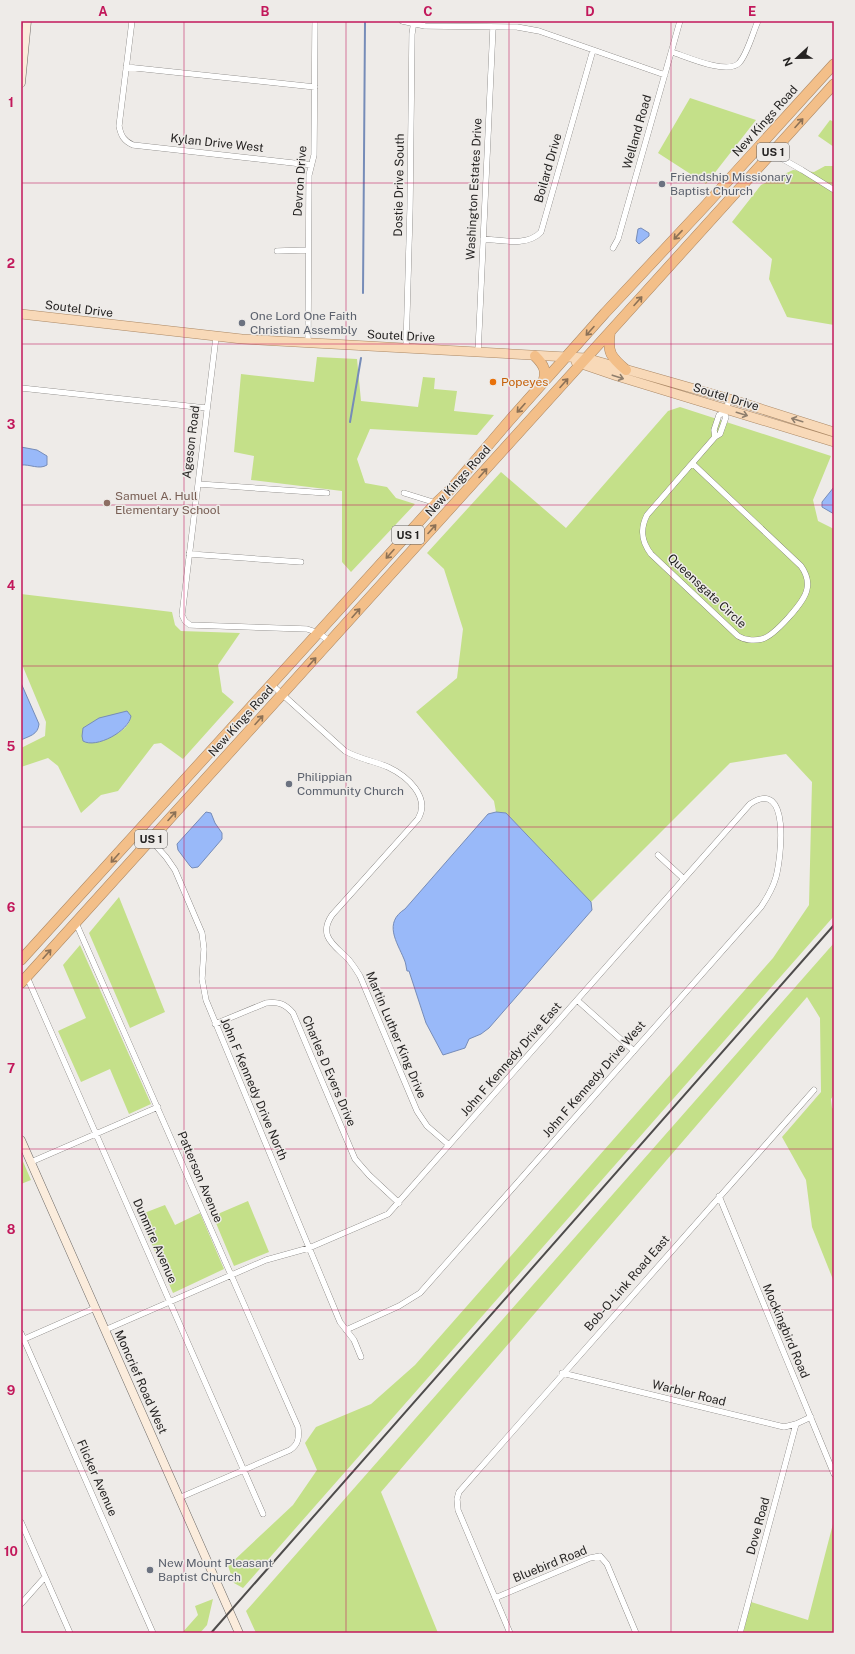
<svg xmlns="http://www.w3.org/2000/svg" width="855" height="1654" font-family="'Public Sans',sans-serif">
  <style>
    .green { fill: #c4e089; fill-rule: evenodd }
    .water { fill: #99b9f9; stroke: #768cb8 }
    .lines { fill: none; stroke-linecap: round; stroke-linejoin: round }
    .stream { stroke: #768cb8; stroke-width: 2 }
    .street-casing { stroke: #6c6966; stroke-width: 6 }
    .secondary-casing { stroke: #6c6966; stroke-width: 9 }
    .primary-casing { stroke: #ab8865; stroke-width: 10 }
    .highway-casing { stroke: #ab8865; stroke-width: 11 }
    .street { stroke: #fff; stroke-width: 5.5 }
    .secondary { stroke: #fbecdc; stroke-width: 8 }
    .primary { stroke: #f8d9b8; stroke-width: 9 }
    .highway { stroke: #f3bf89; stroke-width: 10 }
    .rail { stroke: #4e4c4b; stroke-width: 2 }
    .oneway { stroke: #8c7156 }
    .oneway2 { stroke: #8e7e6d }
    .grid { fill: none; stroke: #c2185b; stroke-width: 1; stroke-opacity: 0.55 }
    .worship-dot { fill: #6b7280; stroke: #eeebe8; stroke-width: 1.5 }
    .food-dot { fill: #e8710a; stroke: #eeebe8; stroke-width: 1.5 }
    .education-dot { fill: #8d6e63; stroke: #eeebe8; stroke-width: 1.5 }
    .labels { text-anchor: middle; stroke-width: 3; stroke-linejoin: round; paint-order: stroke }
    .shield { fill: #eeebe8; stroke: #615f5d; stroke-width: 1 }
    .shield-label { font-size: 11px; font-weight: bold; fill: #252322 }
    .street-label { font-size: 12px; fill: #252322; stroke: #eeebe8 }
    .worship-label { font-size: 12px; fill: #5b616d; stroke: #eeebe8; text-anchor: start }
    .food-label { font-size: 12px; fill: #c56008; stroke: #eeebe8; text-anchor: start }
    .education-label { font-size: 12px; fill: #785e54; stroke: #eeebe8; text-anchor: start }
    .neatline { fill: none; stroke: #c2185b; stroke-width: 1.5 }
    .grid-label { font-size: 13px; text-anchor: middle; font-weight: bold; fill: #c2185b }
  </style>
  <rect width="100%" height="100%" fill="#eeebe8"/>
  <path class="green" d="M 690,98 L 756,120 L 706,184 L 658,153 Z
    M 830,120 L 834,122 L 834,147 L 818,136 Z
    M 825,166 L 834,166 L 834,325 L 787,317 L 769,279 L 772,259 L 732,222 L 761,185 L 793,170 L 814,172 Z
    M 317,357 L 357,359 L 361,401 L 418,407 L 423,377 L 435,378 L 434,389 L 457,391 L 454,411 L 494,415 L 477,435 L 370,429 L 357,459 L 365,483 L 387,487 L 396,498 L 415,504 L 351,572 L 342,562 L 342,491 L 251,480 L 254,456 L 234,452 L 241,374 L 314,382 Z
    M 680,407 L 831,456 L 813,500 L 818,521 L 834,529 L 834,916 L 243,1588 L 234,1583 L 228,1566 L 293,1505 L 317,1470 L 305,1443 L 316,1427 L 371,1404 L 415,1365 L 773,958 L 809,905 L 812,782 L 786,754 L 730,763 L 591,902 L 506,813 L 496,812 L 494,801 L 416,712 L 457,678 L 463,629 L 444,569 L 427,553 L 501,472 L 566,528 L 668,411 Z
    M 21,594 L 172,612 L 175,625 L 181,631 L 240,633 L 218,665 L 222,692 L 234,702 L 183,759 L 161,743 L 154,744 L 118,791 L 101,795 L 81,813 L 58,766 L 48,758 L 21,767 L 21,748 L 45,736 L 46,722 L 21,662 ZM 131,716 C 129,731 112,736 99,742 Z
    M 119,897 L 165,1012 L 130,1028 L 89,933 Z
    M 834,943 L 834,1095 L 831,1099 L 832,1108 L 834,1109 L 834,1282 L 812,1227 L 806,1180 L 782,1137 L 821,1092 L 820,1018 L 807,997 L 381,1492 L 438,1633 L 256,1633 L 246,1611 Z
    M 80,945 L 151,1104 L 129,1114 L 110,1069 L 81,1082 L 58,1031 L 86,1018 L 63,965 Z
    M 21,1157 L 31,1180 L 21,1184 Z
    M 248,1201 L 269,1252 L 234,1266 L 213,1216 Z
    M 165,1205 L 175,1225 L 200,1213 L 224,1269 L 173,1293 L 139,1215 Z
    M 834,1520 L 834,1633 L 743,1633 L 751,1602 L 808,1620 Z
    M 213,1599 L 207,1625 L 200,1633 L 182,1633 L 198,1615 L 195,1606 Z"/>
  <path class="water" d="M 641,228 L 649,233 L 649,236 L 639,244 L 636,241 L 638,229 Z
    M 21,447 L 37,450 L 47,456 L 47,465 C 39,470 30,464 21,465 Z
    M 834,487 L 834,514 L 822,507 L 822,502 Z
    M 21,683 L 39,724 C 38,735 29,736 21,740 Z
    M 127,711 L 131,716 C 129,731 96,749 83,741 L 82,736 L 83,728 L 99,718 Z
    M 206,812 L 211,813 L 215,823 L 222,833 L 222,839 L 198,867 L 192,868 L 190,866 L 178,850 L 177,844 Z
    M 496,812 L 506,813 L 591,902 L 592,910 L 489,1028 L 481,1034 L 469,1039 L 465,1048 L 443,1055 L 426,1023 L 409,971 L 407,971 C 406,967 406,963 404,959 C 397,942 383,923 405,909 L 488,814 Z"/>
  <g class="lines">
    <path class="stream" d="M 363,293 L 365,23
      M 350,422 L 361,358"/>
    <g class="street-casing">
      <path id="street" d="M 132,21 L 119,126 C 121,136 124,141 133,145 L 311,165
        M 402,21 L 425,26 L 517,27 L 539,31 L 665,75
        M 672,52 C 687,57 727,75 739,63 C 747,55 753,32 758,21
        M 126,67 L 315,87
        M 772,153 L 802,170 L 834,190
        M 483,239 C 501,240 527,247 541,232 L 593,50
        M 613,248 L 618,239 L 680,21
        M 277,251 L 308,250
        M 216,337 L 182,615 L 185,621 L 190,625 L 307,629 L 319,633 L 330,642
        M 308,343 L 309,175 L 314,155 L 315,21
        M 406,349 L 410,209 L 412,34 L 414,21
        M 478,353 L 493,27
        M 21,388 L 206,408
        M 715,437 L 714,430 L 719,415 L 724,413 L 730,399
        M 693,464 L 801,566 C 806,573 809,580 807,589 C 805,602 774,636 762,639 C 754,641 744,640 738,636 L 651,554 C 641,541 640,529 647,515 L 715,437 L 720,434 L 726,417 L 724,413
        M 198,484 L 327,493
        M 404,493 L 436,503
        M 189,554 L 301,562
        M 272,685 L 345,751 C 359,759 374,761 388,767 C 407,776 431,797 418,819 L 332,915 C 317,937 336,946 349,960 C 353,965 357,971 360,976 L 417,1111 L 427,1126 L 449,1145
        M 141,829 L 166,857 L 175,870 L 202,933 L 204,949 L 202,979 L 206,1000 L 340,1322 L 354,1340 L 361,1357
        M 658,855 L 684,879
        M 76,923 L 298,1427 C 299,1437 299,1444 290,1450 L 179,1498
        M 27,977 L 263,1514
        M 577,1000 L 634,1051
        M 215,1024 L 266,1003 C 278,1001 285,1004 293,1013 L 355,1159 L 369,1175 L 399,1203
        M 31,1162 L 158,1107
        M 719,1196 L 834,1474
        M 105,1330 L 266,1260 L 309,1248 L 388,1214 L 750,804 C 791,777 781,858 776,877 C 773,888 767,898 761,907 L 420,1293 L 399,1306 L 346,1330
        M 21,1333 L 153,1633
        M 22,1340 L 95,1308
        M 562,1373 L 784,1427 L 796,1424 L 811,1417
        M 21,1522 L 70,1633
        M 495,1598 L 590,1558 L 600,1556 L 607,1564 L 636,1633
        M 21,1604 L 45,1577
        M 510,1633 L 458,1510 L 457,1499 L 459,1492 L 814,1090
        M 740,1633 L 796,1424"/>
    </g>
    <g class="secondary-casing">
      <path id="secondary" d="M 21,83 L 27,21
        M 21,1140 L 239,1633"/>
    </g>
    <g class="primary-casing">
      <path id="primary" d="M 21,314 L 242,339 L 586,358 L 730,399 L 834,432
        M 576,362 L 617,376 L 834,442"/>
    </g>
    <g class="highway-casing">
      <path id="highway" d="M 610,332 C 607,353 611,357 626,370
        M 535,356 C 544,365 547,371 543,382
        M 21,960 L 436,503 L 450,490 L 509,421 L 605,313 L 705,206 L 834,64
        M 21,983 L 834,84"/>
    </g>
    <use href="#street" class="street"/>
    <use href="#secondary" class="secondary"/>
    <use href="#primary" class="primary"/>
    <use href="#highway" class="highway"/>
    <path class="rail" d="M 211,1633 L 834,925"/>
  </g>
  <defs><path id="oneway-shaft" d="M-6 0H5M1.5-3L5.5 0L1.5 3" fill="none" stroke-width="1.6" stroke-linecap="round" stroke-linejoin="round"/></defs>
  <g class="oneway">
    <use href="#oneway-shaft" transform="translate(799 123) rotate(-48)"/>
    <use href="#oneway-shaft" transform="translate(678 235) rotate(133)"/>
    <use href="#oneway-shaft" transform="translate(638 301) rotate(-48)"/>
    <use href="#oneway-shaft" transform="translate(590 331) rotate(132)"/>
    <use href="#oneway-shaft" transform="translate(564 383) rotate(-48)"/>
    <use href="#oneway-shaft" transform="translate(521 408) rotate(132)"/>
    <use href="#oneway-shaft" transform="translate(483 473) rotate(-48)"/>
    <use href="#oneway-shaft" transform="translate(432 529) rotate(-48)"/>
    <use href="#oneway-shaft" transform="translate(390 554) rotate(132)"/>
    <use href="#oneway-shaft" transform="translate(356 613) rotate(-48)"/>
    <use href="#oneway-shaft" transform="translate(312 662) rotate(-48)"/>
    <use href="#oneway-shaft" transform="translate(259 720) rotate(-48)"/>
    <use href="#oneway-shaft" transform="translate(172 816) rotate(-48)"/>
    <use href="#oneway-shaft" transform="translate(115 858) rotate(132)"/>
    <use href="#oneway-shaft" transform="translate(47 954) rotate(-48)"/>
  </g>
  <g class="oneway2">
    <use href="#oneway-shaft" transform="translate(618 377) rotate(18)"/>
    <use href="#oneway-shaft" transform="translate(742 414) rotate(17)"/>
    <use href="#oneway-shaft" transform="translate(797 420) rotate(-163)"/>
  </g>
  <path class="grid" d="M 184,21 L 184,1633M 346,21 L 346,1633M 509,21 L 509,1633M 671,21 L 671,1633M 21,183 L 834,183M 21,344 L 834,344M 21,505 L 834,505M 21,666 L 834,666M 21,827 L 834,827M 21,988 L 834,988M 21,1149 L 834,1149M 21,1310 L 834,1310M 21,1471 L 834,1471"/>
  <g class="worship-dot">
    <circle cx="662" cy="184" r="4"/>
    <circle cx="242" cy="323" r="4"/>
    <circle cx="289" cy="784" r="4"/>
    <circle cx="150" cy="1570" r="4"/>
  </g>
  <circle class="food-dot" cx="493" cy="382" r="4"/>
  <circle class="education-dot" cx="107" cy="503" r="4"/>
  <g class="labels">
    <g class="shield">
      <rect x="757" y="143" width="32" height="18" rx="3"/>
      <rect x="392" y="526" width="32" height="18" rx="3"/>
      <rect x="135" y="830" width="32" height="18" rx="3"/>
    </g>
    <g class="shield-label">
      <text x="773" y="156">US 1</text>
      <text x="408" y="539">US 1</text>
      <text x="151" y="843">US 1</text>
    </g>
    <g class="street-label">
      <text transform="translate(765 121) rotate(-48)" y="4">New Kings Road</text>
      <text transform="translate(637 132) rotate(-74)" y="4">Welland Road</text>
      <text transform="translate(217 143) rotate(6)" y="4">Kylan Drive West</text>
      <text transform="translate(548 168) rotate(-74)" y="4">Boilard Drive</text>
      <text transform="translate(300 181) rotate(-86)" y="4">Devron Drive</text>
      <text transform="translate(399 185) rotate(-89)" y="4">Dostie Drive South</text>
      <text transform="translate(474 189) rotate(-87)" y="4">Washington Estates Drive</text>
      <text transform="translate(79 309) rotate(7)" y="4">Soutel Drive</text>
      <text transform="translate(401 336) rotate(3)" y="4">Soutel Drive</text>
      <text transform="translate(726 397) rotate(17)" y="4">Soutel Drive</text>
      <text transform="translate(191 442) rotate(-83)" y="4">Ageson Road</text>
      <text transform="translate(458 481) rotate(-48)" y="4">New Kings Road</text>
      <text transform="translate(707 591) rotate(43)" y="4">Queensgate Circle</text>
      <text transform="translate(241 721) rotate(-48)" y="4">New Kings Road</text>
      <text transform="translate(396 1035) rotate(67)" y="4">Martin Luther King Drive</text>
      <text transform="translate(511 1059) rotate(-49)" y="4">John F Kennedy Drive East</text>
      <text transform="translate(329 1071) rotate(67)" y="4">Charles D Evers Drive</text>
      <text transform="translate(594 1079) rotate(-49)" y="4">John F Kennedy Drive West</text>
      <text transform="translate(254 1089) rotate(67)" y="4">John F Kennedy Drive North</text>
      <text transform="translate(200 1177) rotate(67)" y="4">Patterson Avenue</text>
      <text transform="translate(155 1241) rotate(66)" y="4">Dunmire Avenue</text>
      <text transform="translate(627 1283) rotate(-49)" y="4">Bob-O-Link Road East</text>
      <text transform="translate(786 1331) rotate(67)" y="4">Mockingbird Road</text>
      <text transform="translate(141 1382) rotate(66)" y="4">Moncrief Road West</text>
      <text transform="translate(689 1393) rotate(14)" y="4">Warbler Road</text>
      <text transform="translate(97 1478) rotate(66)" y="4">Flicker Avenue</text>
      <text transform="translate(758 1526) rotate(-75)" y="4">Dove Road</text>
      <text transform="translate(550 1564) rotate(-22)" y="4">Bluebird Road</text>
    </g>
    <g class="worship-label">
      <text x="670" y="181">Friendship Missionary<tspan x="670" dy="14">Baptist Church</tspan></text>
      <text x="250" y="320">One Lord One Faith<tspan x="250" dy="14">Christian Assembly</tspan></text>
      <text x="297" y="781">Philippian<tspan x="297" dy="14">Community Church</tspan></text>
      <text x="158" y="1567">New Mount Pleasant<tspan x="158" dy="14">Baptist Church</tspan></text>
    </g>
    <g class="food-label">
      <text x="501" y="386">Popeyes</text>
    </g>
    <g class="education-label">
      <text x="115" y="500">Samuel A. Hull<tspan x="115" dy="14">Elementary School</tspan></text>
    </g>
  </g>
  <rect width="855" height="1654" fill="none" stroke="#eeebe8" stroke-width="44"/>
  <g transform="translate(797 58) rotate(248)" stroke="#eeebe8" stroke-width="3" paint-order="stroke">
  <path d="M0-3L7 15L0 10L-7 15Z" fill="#252322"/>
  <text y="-6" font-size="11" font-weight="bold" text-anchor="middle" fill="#252322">N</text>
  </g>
  <rect x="22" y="22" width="811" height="1610" class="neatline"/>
  <g class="grid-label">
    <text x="103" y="16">A</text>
    <text x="265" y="16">B</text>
    <text x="428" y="16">C</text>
    <text x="590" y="16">D</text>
    <text x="752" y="16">E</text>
    <text x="11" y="107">1</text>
    <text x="11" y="268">2</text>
    <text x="11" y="429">3</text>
    <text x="11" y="590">4</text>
    <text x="11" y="751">5</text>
    <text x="11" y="912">6</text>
    <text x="11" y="1073">7</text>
    <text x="11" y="1234">8</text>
    <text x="11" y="1395">9</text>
    <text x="11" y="1556">10</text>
  </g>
</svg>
